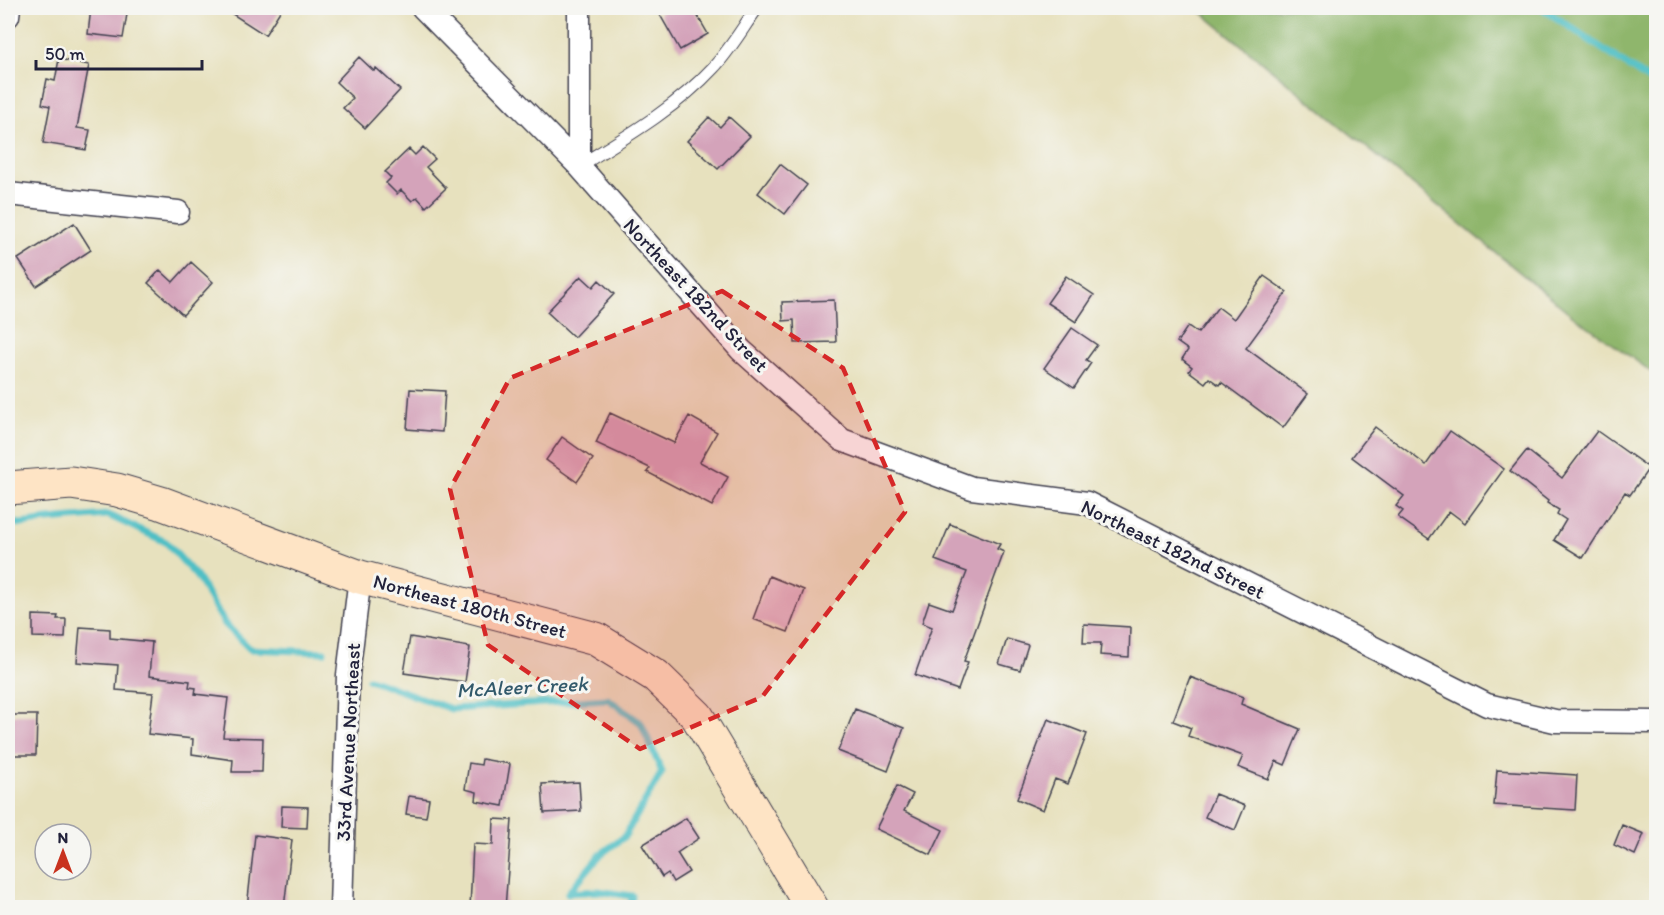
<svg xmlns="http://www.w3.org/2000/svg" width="1664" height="915" font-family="Itim,sans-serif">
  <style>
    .forest { fill: #8fb66c; stroke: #586c54; stroke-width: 1.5 }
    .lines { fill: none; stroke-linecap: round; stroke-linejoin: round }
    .stream { stroke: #50bfc5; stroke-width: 7 }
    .building { fill: #d4a3ba }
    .lane-casing { stroke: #403f4f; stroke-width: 14 }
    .street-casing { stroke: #403f4f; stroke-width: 25 }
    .secondary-casing { stroke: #403f4f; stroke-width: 35 }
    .lane { stroke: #fff; stroke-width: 12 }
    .street { stroke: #fff; stroke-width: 22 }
    .secondary { stroke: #fee4c5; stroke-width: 33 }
    .marked { fill: #d62828; fill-opacity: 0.2; stroke: #d62828; stroke-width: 4.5; stroke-dasharray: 12 8; stroke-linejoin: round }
    .labels { text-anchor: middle; stroke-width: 6; stroke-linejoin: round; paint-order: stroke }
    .street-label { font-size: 20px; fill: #22223b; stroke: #f6f6f2 }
    .water-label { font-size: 21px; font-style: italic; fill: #32596b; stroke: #f6f6f2 }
  </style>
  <rect width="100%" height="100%" fill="#f6f6f2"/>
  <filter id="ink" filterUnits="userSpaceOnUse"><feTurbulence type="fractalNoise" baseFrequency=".0167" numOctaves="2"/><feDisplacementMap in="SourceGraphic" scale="12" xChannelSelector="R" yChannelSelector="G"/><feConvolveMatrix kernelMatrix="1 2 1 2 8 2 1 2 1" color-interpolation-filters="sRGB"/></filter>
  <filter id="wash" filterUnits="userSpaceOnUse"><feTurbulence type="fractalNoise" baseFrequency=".008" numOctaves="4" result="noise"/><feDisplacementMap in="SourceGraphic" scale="24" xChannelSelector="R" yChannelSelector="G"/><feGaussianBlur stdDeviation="1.35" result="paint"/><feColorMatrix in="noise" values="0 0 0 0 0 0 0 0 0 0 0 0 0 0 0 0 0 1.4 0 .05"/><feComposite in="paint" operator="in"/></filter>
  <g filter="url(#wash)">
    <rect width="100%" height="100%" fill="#e7e1be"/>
    <path class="forest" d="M 1196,8 L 1656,8 L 1656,375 L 1572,315 Z"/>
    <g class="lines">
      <path class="stream" d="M 1542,8 L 1656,85
        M 8,522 L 21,524 L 48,520 L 108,515 L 166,542 L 197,577 L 225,624 L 250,649 L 324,652
        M 369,679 L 451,709 L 608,699 L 641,723 L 662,772 L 624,837 L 601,854 L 568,893 L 598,891 L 632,896 L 631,908"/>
    </g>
    <g id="blocks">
      <path class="building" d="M 91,8 L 128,8 L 123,38 L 88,34 Z
        M 223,8 L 282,8 L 265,35 Z
        M 668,8 L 693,8 L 708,34 L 680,50 L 659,13 Z
        M 359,57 L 374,71 L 376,68 L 400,90 L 365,128 L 343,108 L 353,98 L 336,82 Z
        M 59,59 L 89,65 L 77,128 L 90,130 L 86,150 L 43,143 L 50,106 L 42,104 L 47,79 L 55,81 Z
        M 709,117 L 720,127 L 729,117 L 750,136 L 718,169 L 687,141 Z
        M 423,147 L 435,159 L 426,167 L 446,188 L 426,207 L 417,197 L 412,201 L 401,190 L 397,194 L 386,183 L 391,178 L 385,172 L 409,149 L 415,155 Z
        M 780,164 L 807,185 L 785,214 L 758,193 Z
        M 74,223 L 91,250 L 36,286 L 18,259 Z
        M 191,262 L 213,282 L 183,315 L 148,283 L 160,270 L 173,282 Z
        M 581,276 L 593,287 L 599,280 L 614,294 L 574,337 L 547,312 Z
        M 1066,276 L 1094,295 L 1076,322 L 1047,303 Z
        M 1264,276 L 1287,292 L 1246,348 L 1308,394 L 1283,428 L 1221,382 L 1219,385 L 1209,378 L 1205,383 L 1189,371 L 1192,367 L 1182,359 L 1188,350 L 1177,342 L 1188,326 L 1198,333 L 1218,307 L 1234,319 Z
        M 834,300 L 836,342 L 795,343 L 794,320 L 783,321 L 782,302 Z
        M 1072,328 L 1097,345 L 1086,360 L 1091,363 L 1074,388 L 1044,368 Z
        M 410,389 L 445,391 L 442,432 L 407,429 Z
        M 610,413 L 674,443 L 689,416 L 717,432 L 700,462 L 728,477 L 712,506 L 647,472 L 650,468 L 596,443 Z
        M 1375,427 L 1426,465 L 1450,431 L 1504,469 L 1465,523 L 1449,511 L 1429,539 L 1398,517 L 1403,511 L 1396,506 L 1404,496 L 1352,457 Z
        M 1597,431 L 1649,468 L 1630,495 L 1625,492 L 1583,558 L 1554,540 L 1566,520 L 1557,514 L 1559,510 L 1547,503 L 1548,501 L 1510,471 L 1527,450 L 1562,478 Z
        M 562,437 L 593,459 L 577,482 L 546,460 Z
        M 950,524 L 1000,544 L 997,549 L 1004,552 L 964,661 L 968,662 L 958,690 L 915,675 L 932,627 L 922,623 L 929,602 L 952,610 L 967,572 L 935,560 Z
        M 769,576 L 804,590 L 788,632 L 753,619 Z
        M 33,615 L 58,616 L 57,619 L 66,619 L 65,638 L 33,637 Z
        M 1084,624 L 1130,627 L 1129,657 L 1100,655 L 1101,643 L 1083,643 Z
        M 80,627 L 110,629 L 110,638 L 152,642 L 149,676 L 190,681 L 189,687 L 196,688 L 195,694 L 228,698 L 223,737 L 263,738 L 262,772 L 232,772 L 233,760 L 192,754 L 193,739 L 148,734 L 153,693 L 116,690 L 118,665 L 77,662 Z
        M 410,637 L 470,647 L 465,682 L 404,673 Z
        M 1007,639 L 1028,645 L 1020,670 L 999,664 Z
        M 1190,677 L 1243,697 L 1241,704 L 1300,729 L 1285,765 L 1276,761 L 1268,779 L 1238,767 L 1243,756 L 1188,736 L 1191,728 L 1173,721 Z
        M 855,709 L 904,728 L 888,771 L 838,751 Z
        M 8,715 L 37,715 L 36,755 L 8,755 Z
        M 1048,719 L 1087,734 L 1068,784 L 1055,779 L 1043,810 L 1017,799 Z
        M 482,759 L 510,764 L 503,806 L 476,801 L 477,792 L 465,789 L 469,763 L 481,765 Z
        M 1497,770 L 1577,775 L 1575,810 L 1494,805 Z
        M 579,782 L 581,811 L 544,813 L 542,784 Z
        M 897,786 L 913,794 L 904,811 L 943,830 L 931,855 L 876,829 Z
        M 1215,794 L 1245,806 L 1235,830 L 1205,817 Z
        M 409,796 L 429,799 L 426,817 L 406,814 Z
        M 282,806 L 308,807 L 307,828 L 281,827 Z
        M 686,818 L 699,838 L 677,853 L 689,872 L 673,882 L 668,873 L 662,877 L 642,845 Z
        M 494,819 L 512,820 L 505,908 L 470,908 L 473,844 L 493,845 Z
        M 1622,825 L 1644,834 L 1635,855 L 1614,845 Z
        M 255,835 L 292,840 L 284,908 L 247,908 Z"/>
    </g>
  </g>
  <g filter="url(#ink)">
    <use href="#blocks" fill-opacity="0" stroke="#403f4f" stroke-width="1.5"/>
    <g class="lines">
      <g class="lane-casing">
        <path id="lane" d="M 579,166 C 626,137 676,108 713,68 C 730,50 743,27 757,8"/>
      </g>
      <g class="street-casing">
        <path id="street" d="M 423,8 L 579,166 L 741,350 L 842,440 L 972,488 L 1087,503 L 1487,705 L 1555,721 L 1656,722
          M 8,16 L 9,8
          M 579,166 L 579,8
          M 8,194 L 178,212
          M 341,908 L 348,675 L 360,577"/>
      </g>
      <g class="secondary-casing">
        <path id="secondary" d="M 8,488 L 71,483 L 117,490 L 161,503 L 360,577 L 596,639 L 656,676 L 697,716 L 812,908"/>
      </g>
      <use href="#lane" class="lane"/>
      <use href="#street" class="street"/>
      <use href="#secondary" class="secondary"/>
    </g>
  </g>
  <path class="marked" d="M 722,291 L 843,368 L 905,512 L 762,697 L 640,749 L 488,645 L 450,489 L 510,378 Z"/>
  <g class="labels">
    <g class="street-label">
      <text transform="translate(696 295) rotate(47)" y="7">Northeast 182nd Street</text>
      <text transform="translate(1173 549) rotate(26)" y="7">Northeast 182nd Street</text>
      <text transform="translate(470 606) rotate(15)" y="7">Northeast 180th Street</text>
      <text transform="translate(348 742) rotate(-87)" y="7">33rd Avenue Northeast</text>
    </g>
    <g class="water-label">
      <text transform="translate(522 687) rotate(-3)" y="7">McAleer Creek</text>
    </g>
  </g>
  <rect width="1664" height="915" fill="none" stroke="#f6f6f2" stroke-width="30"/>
  <g transform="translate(63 852)"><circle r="28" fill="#f6f6f2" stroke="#a1a1a9" stroke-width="1.5"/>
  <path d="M0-4.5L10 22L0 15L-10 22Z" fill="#c8321e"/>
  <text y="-9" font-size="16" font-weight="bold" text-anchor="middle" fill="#22223b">N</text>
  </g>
  <path d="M36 60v9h166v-9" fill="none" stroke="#22223b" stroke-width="3"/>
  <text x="45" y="60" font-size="18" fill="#22223b" stroke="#f6f6f2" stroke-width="4.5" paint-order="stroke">50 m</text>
</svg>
